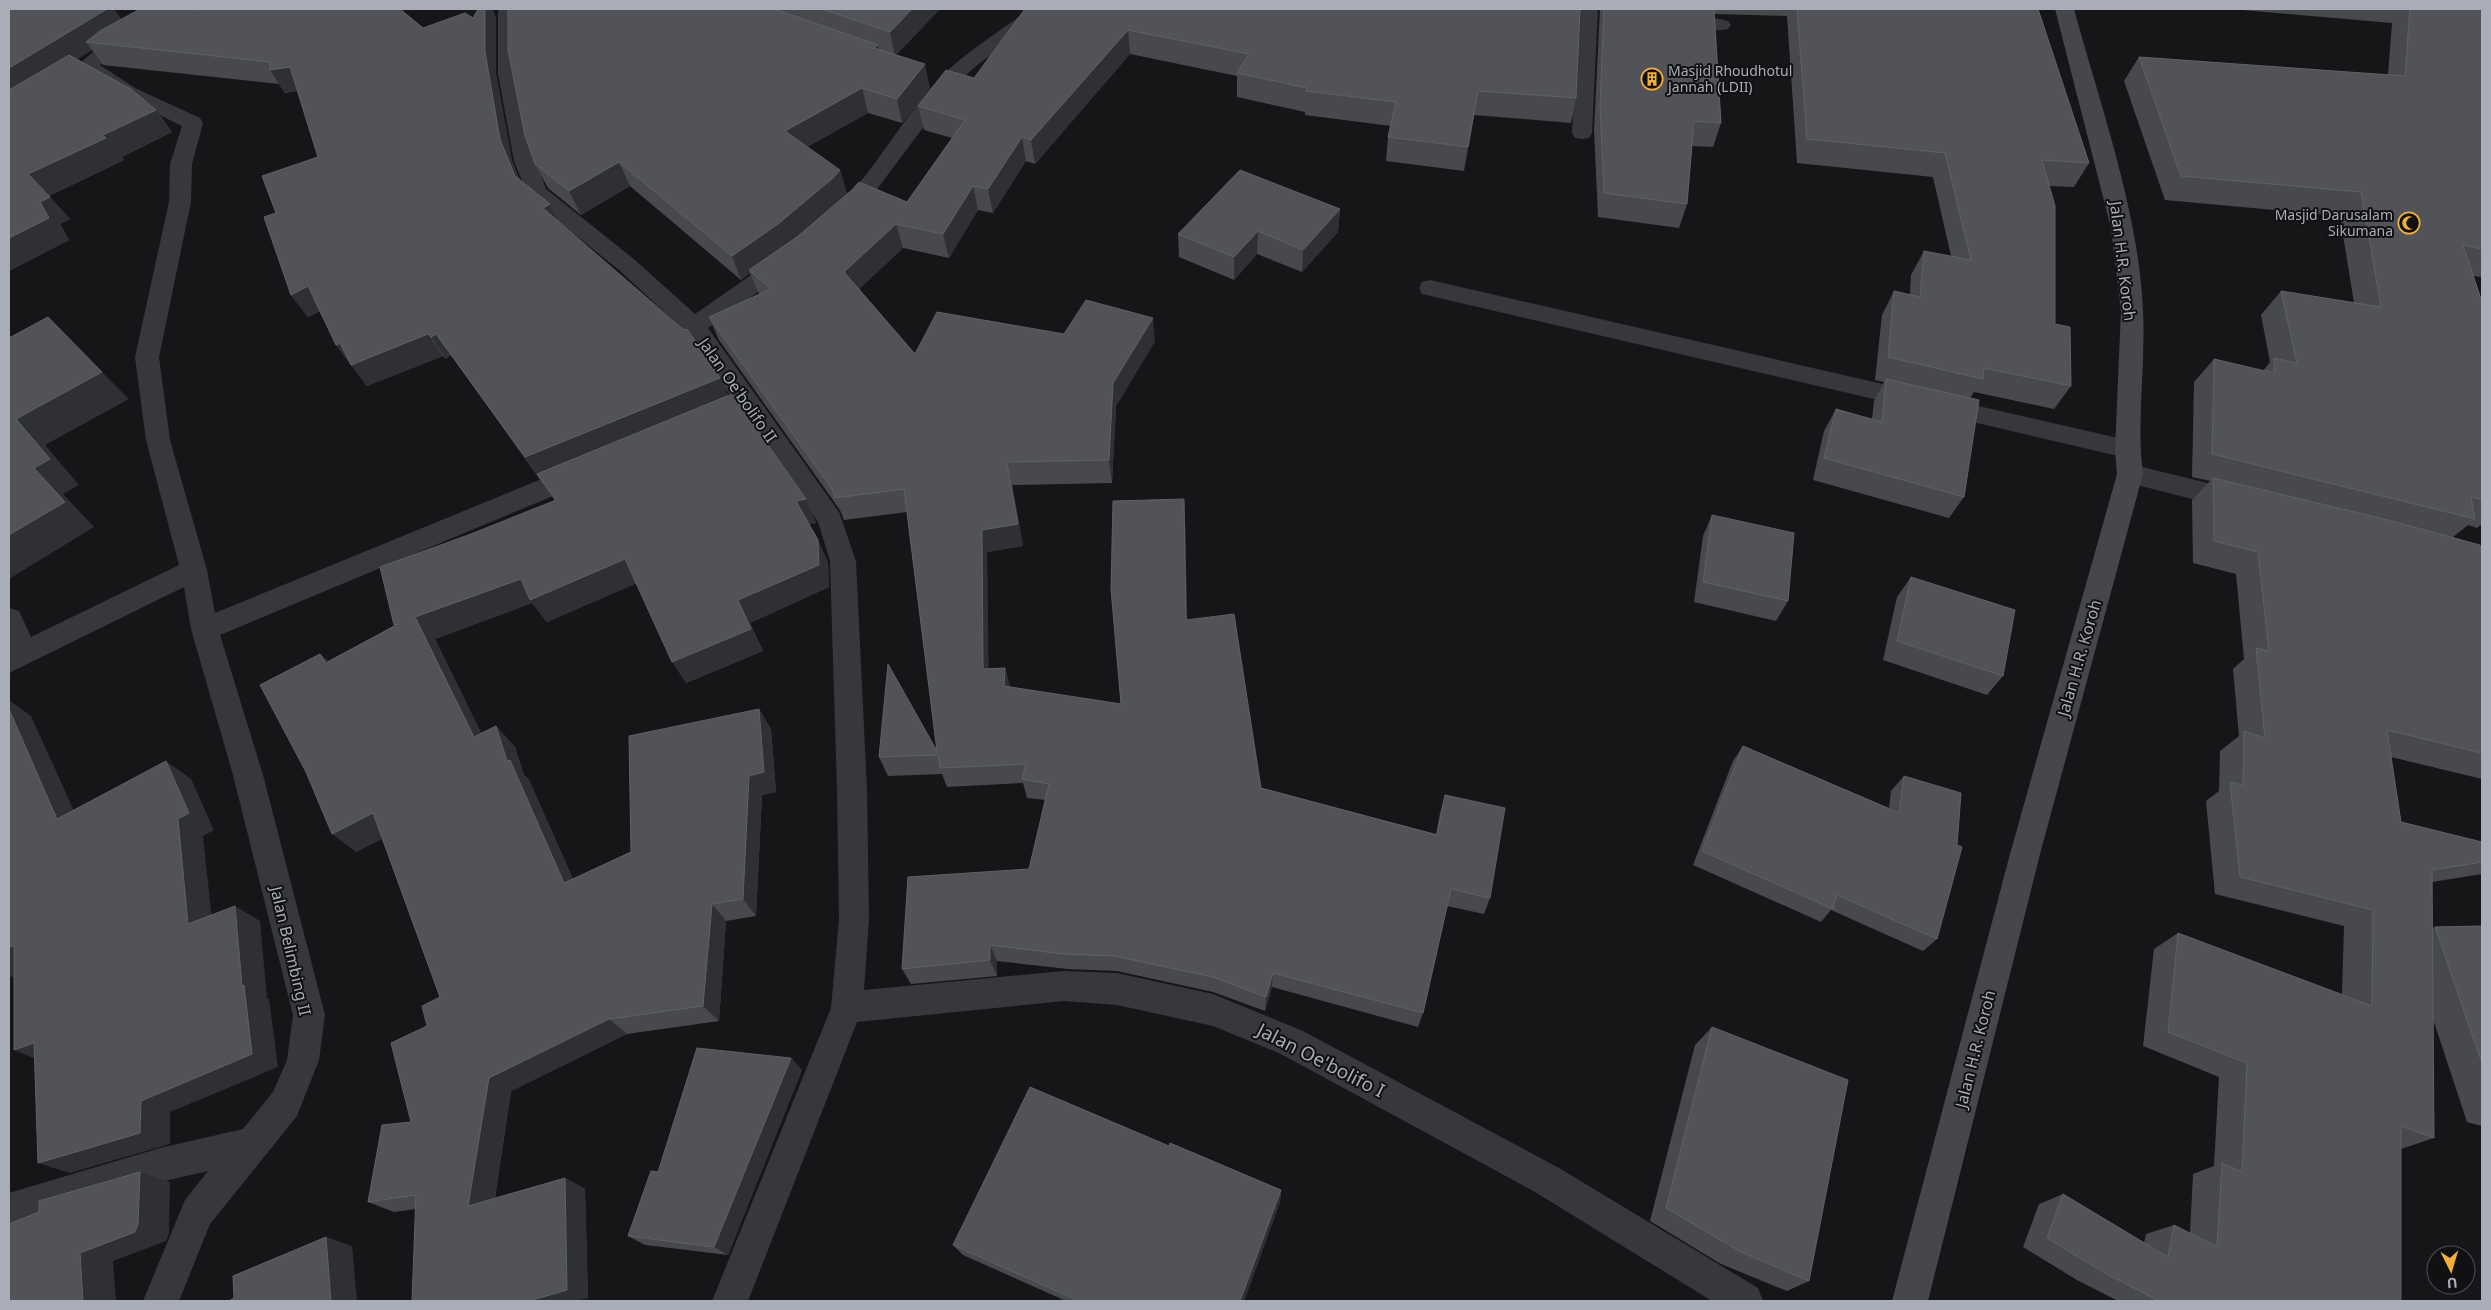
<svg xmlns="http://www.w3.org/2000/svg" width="2491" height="1310" font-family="'Noto Sans',sans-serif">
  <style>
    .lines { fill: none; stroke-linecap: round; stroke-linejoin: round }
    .minor { fill: #37383d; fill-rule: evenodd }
    .tertiary { fill: #37383d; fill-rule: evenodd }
    .secondary { fill: #45474d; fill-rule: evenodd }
    .wall { fill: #47494d }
    .shaded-wall { fill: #2f3033 }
    .building { fill: #525359; stroke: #5f6168 }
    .labels { text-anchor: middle; stroke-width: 4; stroke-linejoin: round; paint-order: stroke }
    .far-poi-label { font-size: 14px; fill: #a8adb8; stroke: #111113; text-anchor: start }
    .street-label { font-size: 16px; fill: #a8adb8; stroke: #111113 }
    .near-street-label { font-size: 19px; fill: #a8adb8; stroke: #111113 }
  </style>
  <rect width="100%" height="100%" fill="#161618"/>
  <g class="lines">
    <path class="minor" d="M 164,9 L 187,9 L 184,13 L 116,52 L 100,65 L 135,88 L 200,118 L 203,123 L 192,164 L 191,202 L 159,357 L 170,440 L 207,570 L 215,613 L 571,467 L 580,464 L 589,467 L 593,474 L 589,481 L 220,635 L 263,775 L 325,1015 L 319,1060 L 297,1116 L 210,1224 L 179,1301 L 143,1301 L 185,1200 L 208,1171 L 160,1182 L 9,1227 L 9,1193 L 160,1148 L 243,1129 L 273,1092 L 287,1060 L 293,1015 L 233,775 L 191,629 L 184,587 L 9,673 L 9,608 L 19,611 L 31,637 L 179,565 L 146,440 L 135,357 L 169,202 L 170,164 L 182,126 L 121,96 L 80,70 L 77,66 L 102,44 Z
      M 498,9 L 517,9 L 518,74 L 536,161 L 546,189 L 635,260 L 695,314 L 777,257 L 785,254 L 793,257 L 796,262 L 793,267 L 708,328 L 839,512 L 856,561 L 867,790 L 869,919 L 864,990 L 1064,971 L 1117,973 L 1213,994 L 1303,1031 L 1559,1168 L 1758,1288 L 1763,1301 L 1712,1301 L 1535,1192 L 1279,1053 L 1213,1026 L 1117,1005 L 1064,1001 L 857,1022 L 748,1301 L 712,1301 L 831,1008 L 839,919 L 837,790 L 830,561 L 818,522 L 686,332 L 619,270 L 529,198 L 514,161 L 498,74 Z
      M 1029,9 L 1050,9 L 1035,22 L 976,66 L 954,86 L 866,204 C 856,214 850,223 835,219 L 832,214 L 835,209 C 877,170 901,118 941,77 C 967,50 1000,32 1029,9 Z
      M 1578,9 L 1598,9 L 1592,133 L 1589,138 L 1582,139 L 1575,138 L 1572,133 Z
      M 1676,9 L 1696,9 L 1702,15 L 1728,21 L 1731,25 L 1728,29 C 1710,33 1685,24 1676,9 Z
      M 1430,280 L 2127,440 L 2136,442 L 2139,449 L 2136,456 L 2127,458 L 1422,294 L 1419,288 L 1422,282 Z"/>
    <path class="tertiary" d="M 2130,464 L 2236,490 L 2245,493 L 2249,500 L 2245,507 L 2236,510 L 2121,481 L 2117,474 L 2121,467 Z"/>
    <path class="secondary" d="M 2055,9 L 2074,9 C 2100,105 2139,212 2143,311 C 2146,366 2136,420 2143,474 L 2040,854 L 1928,1301 L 1892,1301 L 2010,854 L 2117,474 L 2115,449 L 2121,311 L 2111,228 Z"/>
  </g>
  <path class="wall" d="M 9,9 L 121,19 L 195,11 L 423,28 L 473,18 L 478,9 L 492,9 L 496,18 L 496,74 L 512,161 L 520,180 L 550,204 L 559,222 L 728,395 L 806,499 L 816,523 L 809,524 L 818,540 L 828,563 L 829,587 L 750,623 L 763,651 L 686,683 L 636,583 L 547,622 L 532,603 L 435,639 L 481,733 L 496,726 L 515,747 L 524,775 L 529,780 L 573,879 L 631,852 L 759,709 L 771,729 L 776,792 L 762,795 L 756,916 L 726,921 L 719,1021 L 627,1034 L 511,1091 L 495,1198 L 565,1178 L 585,1189 L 588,1298 L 416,1209 L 394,1212 L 368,1202 L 411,1122 L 427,1026 L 440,997 L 382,838 L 356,852 L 320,654 L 328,661 L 394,626 L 471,534 L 555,501 L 539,478 L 451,355 L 446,359 L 443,356 L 367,386 L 336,345 L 320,311 L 308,317 L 291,295 L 276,213 L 318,157 L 297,91 L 285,93 L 279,84 L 103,65 L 92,50 L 77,59 L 156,110 L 172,132 L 122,157 L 124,160 L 49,196 L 70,219 L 60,224 L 69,240 L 9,271 Z
    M 508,9 L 940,9 L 896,55 L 930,88 L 902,123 L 868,113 L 807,147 L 840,170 L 847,194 L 844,197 L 907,202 L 952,138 L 924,130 L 918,106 L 974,78 L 1025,9 L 1576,98 L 1571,123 L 1474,115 L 1464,171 L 1386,161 L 1388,137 L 1391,126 L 1305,115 L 1305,112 L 1237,97 L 1237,76 L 1130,54 L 1035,164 L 1026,161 L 993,213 L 978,210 L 949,258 L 903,248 L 859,289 L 915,354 L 1064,334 L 1155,341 L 1116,406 L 1112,483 L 1012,485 L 1023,546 L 987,552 L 988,668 L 1005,668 L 1010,687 L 1121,704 L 1185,521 L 1187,620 L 1261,788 L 1436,834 L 1440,813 L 1445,795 L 1490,898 L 1484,914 L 1447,906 L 1423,1013 L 1418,1027 L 1272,987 L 1265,1011 L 1213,992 L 1117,971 L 1068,969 L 997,961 L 997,976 L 911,984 L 902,969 L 1029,869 L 1045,800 L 1027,798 L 1023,783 L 947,787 L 942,774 L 888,776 L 879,757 L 937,751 L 907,512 L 844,520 L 840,510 L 719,340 L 709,317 L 759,294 L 750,273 L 741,280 L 630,186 L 581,215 L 548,188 L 535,164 Z
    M 1600,9 L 2038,9 L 2089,163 L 2074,187 L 2049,186 L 2055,324 L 2071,386 L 2054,409 L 1974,392 L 1970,398 L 1964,497 L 1949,518 L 1813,480 L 1824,431 L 1836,409 L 1872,419 L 1874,401 L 1884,382 L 1875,380 L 1882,315 L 1894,291 L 1910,295 L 1911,275 L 1924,251 L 1951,256 L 1933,177 L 1797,163 L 1787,16 L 1714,14 L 1721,123 L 1713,147 L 1692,146 L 1687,204 L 1679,228 L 1598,217 L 1594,130 Z
    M 2232,9 L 2482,9 L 2482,277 L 2473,276 L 2482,302 L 2482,524 L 2477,528 L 2468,525 L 2453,537 L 2482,558 L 2482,779 L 2391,757 L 2401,822 L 2482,842 L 2482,874 L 2432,882 L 2432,928 L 2435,927 L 2482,926 L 2482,1126 L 2467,1122 L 2433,1019 L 2434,1138 L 2401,1149 L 2401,1301 L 2118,1301 L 2077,1280 L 2023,1247 L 2039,1204 L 2063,1194 L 2144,1243 L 2146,1234 L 2174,1225 L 2190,1233 L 2193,1174 L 2214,1166 L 2219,1077 L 2143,1046 L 2154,949 L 2178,933 L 2342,994 L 2344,926 L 2215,894 L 2206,801 L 2219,791 L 2220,751 L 2239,736 L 2233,669 L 2244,659 L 2236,574 L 2193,563 L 2192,500 L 2210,481 L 2192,477 L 2194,382 L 2214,359 L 2263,371 L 2270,362 L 2261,315 L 2281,291 L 2354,303 L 2340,216 L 2165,200 L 2124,81 L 2139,57 L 2388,75 L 2392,23 Z
    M 1340,209 L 1338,232 L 1302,272 L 1257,254 L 1234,280 L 1179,257 L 1178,234 Z
    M 1712,515 L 1788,601 L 1776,621 L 1694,602 L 1703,536 Z
    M 1911,577 L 2003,676 L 1987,695 L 1883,660 L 1897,597 Z
    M 1743,746 L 1889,808 L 1891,791 L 1904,776 L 1937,939 L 1923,951 L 1831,910 L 1821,922 L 1693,865 L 1733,761 Z
    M 1712,1027 L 1809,1281 L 1787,1291 L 1721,1264 L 1650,1221 L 1695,1045 Z
    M 791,1058 L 802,1070 L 728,1255 L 645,1245 L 628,1236 L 658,1172 Z
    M 1169,1146 L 1281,1190 L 1280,1202 L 1244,1301 L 1066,1301 L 963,1255 L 953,1245 Z"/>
  <path class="shaded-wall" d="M 107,9 L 114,9 L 128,28 L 86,42 L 92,50 L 9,102 L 9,68 Z
    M 485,9 L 492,9 L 496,18 L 496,74 L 512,161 L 527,199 L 515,176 L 500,139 L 485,52 Z
    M 912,9 L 940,9 L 895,56 L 890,32 Z
    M 1128,30 L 1130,54 L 1035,164 L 1031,140 Z
    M 878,45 L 884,69 L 874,48 Z
    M 925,64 L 930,88 L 902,123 L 897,99 Z
    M 290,67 L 304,89 L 285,93 L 270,70 Z
    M 862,88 L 868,113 L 793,155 L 785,131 Z
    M 1478,91 L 1474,115 L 1464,171 L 1468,147 Z
    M 156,110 L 172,132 L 122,157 L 124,160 L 48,196 L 28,174 L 103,135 Z
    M 1022,137 L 1026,161 L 993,213 L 988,189 Z
    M 619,162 L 630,186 L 581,215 L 569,191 Z
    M 840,170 L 847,194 L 841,202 L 751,272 L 749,270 L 750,273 L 741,280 L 732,256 Z
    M 973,186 L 978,210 L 949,258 L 943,234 Z
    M 50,197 L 70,219 L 60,224 L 69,240 L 9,271 L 9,238 L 40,202 Z
    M 550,204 L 561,226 L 543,208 Z
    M 1340,209 L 1338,232 L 1302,272 L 1303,250 Z
    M 896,224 L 903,248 L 852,296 L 844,272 Z
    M 1258,231 L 1257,254 L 1234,280 L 1234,257 Z
    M 308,286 L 325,308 L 308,317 L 291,295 Z
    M 1153,318 L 1155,341 L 1116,406 L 1112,483 L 1109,460 L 1113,383 Z
    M 428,334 L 443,356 L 367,386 L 336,345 L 340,343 Z
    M 436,334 L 451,355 L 446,359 L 431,337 Z
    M 102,372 L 129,399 L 45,445 L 79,485 L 63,494 L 94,527 L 9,579 L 9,535 L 34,468 L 16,419 Z
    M 720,378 L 730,399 L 539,478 L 525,457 Z
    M 1007,462 L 1012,485 L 1023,546 L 987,552 L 989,689 L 983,669 L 982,530 Z
    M 806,499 L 816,523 L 807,525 L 796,501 Z
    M 1184,499 L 1185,521 L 1188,640 L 1186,620 Z
    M 818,540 L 828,563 L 829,587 L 750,623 L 763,651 L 686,683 L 672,662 L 738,600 Z
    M 625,559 L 640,582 L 547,622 L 532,603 L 435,639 L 493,757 L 474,737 L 415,617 L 521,579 Z
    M 320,654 L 343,675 L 326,663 Z
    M 1005,668 L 1010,688 L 1004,686 Z
    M 9,700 L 31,716 L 85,835 L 57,819 L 9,709 Z
    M 759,709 L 771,729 L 776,792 L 762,795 L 756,916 L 743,899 L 749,776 Z
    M 496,726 L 515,747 L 524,775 L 529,780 L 582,900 L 564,883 L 507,761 Z
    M 166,761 L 191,779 L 214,830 L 203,836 L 214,939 L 188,924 Z
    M 373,813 L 396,832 L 356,852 L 332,834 Z
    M 712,904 L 726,921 L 719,1021 L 703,1006 Z
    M 235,906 L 260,921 L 267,998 L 269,999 L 278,1067 L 170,1112 L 170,1144 L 70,1173 L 38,1163 L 141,1101 L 242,986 Z
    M 14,945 L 45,960 L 9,978 L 9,948 Z
    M 990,945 L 997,961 L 997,976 L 990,960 Z
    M 1273,973 L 1272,987 L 1265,1011 L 1266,997 Z
    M 609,1019 L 627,1034 L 511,1091 L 492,1216 L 468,1206 L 489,1078 Z
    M 34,1043 L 46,1063 L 14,1050 Z
    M 791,1058 L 802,1070 L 728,1255 L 714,1247 Z
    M 140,1172 L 170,1182 L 169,1233 L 166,1241 L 113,1261 L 116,1301 L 83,1301 L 80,1253 Z
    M 565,1178 L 585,1189 L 588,1298 L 576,1301 L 529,1301 Z
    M 1281,1190 L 1280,1202 L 1244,1301 L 1240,1301 Z
    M 326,1237 L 352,1246 L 357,1301 L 331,1301 Z"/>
  <path class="building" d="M 9,9 L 107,9 L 9,68 Z
    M 140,9 L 191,9 L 195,11 L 197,9 L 400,9 L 423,28 L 465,13 L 473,18 L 478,9 L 485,9 L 485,52 L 500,139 L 515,176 L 550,204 L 543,208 L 684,330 L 687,329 L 720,378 L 525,457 L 436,334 L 431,337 L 428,334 L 351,365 L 340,343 L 336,345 L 308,286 L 291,295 L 264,217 L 276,213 L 262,176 L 318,157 L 290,67 L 270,70 L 270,62 L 86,42 L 100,31 Z
    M 508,9 L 774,9 L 878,45 L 874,48 L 925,64 L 897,99 L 862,88 L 785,131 L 840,170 L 833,178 L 778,224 L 732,256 L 619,162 L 569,191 L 535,164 L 525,136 L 508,50 Z
    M 822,9 L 912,9 L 890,32 Z
    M 1025,9 L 1580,9 L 1576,98 L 1478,91 L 1468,147 L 1388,137 L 1396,102 L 1306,91 L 1307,88 L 1237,73 L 1249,54 L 1128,30 L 1031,140 L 1022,137 L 988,189 L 973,186 L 943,234 L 896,224 L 844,272 L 915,354 L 937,312 L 1064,334 L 1086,300 L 1153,318 L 1113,383 L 1109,460 L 1007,462 L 1018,524 L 982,530 L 983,669 L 1005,668 L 1004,686 L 1121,704 L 1111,589 L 1113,501 L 1184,499 L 1186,620 L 1234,614 L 1261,788 L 1437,835 L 1445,795 L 1505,808 L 1490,898 L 1451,889 L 1423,1013 L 1273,973 L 1266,997 L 1213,977 L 1114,956 L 1063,954 L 990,945 L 990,960 L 902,969 L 908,877 L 1029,869 L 1049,784 L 1022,779 L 1026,764 L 940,768 L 938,755 L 879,757 L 888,664 L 937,751 L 904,489 L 835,498 L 832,489 L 709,317 L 771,289 L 749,270 L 797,237 L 852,190 L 859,182 L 907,202 L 965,120 L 918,106 L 946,70 L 974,78 Z
    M 1604,9 L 1714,9 L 1721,123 L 1694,121 L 1687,204 L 1604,193 L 1600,106 Z
    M 1797,9 L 2038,9 L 2089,163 L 2042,160 L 2055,206 L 2055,324 L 2070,327 L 2071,386 L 1984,368 L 1983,379 L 1888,357 L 1894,291 L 1920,297 L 1924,251 L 1971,260 L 1945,153 L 1807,139 Z
    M 2410,9 L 2482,9 L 2482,249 L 2463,245 L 2482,302 L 2482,500 L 2471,497 L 2475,519 L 2212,454 L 2214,359 L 2274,373 L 2274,358 L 2297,363 L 2281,291 L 2381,307 L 2361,192 L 2181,176 L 2139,57 L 2405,76 Z
    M 69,55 L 131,89 L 156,110 L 103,135 L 106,138 L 28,174 L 50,197 L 40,202 L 49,218 L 9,238 L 9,90 Z
    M 1240,170 L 1340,209 L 1303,250 L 1258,231 L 1234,257 L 1178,234 Z
    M 48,317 L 102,372 L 16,419 L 50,459 L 34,468 L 65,502 L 9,535 L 9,338 Z
    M 1886,379 L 1979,400 L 1964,497 L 1824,458 L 1836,409 L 1882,422 Z
    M 732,394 L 806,499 L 796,501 L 818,540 L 819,565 L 738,600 L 751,629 L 672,662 L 625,559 L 530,600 L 521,579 L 415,617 L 474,737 L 496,726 L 507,761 L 510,760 L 564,883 L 631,852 L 629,736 L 759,709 L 764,772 L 749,776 L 743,899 L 712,904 L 703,1006 L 609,1019 L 489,1078 L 468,1206 L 565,1178 L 567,1290 L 529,1301 L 412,1301 L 416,1195 L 368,1202 L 382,1125 L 411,1122 L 391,1043 L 427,1026 L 422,1006 L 440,997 L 373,813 L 332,834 L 306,772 L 260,685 L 320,654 L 326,663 L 398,624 L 394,625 L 380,567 L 471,534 L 556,500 L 537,474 Z
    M 2213,478 L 2388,520 L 2480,545 L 2482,558 L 2482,753 L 2387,730 L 2401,822 L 2482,842 L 2482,862 L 2432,870 L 2434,1138 L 2401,1126 L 2401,1301 L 2159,1301 L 2103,1272 L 2047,1238 L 2063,1194 L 2168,1257 L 2174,1225 L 2217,1247 L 2222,1163 L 2242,1172 L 2247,1063 L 2168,1032 L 2178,933 L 2372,1006 L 2373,910 L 2240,877 L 2230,782 L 2243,785 L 2244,731 L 2265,738 L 2256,648 L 2269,651 L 2258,552 L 2214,541 Z
    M 1712,515 L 1794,533 L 1788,601 L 1703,582 Z
    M 1911,577 L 2015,610 L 2003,676 L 1897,641 Z
    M 9,709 L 57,819 L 166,761 L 189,813 L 178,819 L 188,924 L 235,906 L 242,986 L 244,985 L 252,1054 L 141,1101 L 140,1133 L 38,1163 L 34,1043 L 14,1050 L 14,945 L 9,948 Z
    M 1743,746 L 1899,813 L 1904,776 L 1961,793 L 1957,845 L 1962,847 L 1937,939 L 1837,895 L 1833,909 L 1702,851 Z
    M 2482,926 L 2482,1063 L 2435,927 Z
    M 1712,1027 L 1848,1080 L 1809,1281 L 1741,1252 L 1666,1208 Z
    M 697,1048 L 791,1058 L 714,1247 L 628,1236 L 651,1171 L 658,1172 Z
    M 1030,1087 L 1169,1146 L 1170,1143 L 1281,1190 L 1240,1301 L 1079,1301 L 953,1245 Z
    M 140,1172 L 138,1224 L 135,1232 L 80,1253 L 83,1301 L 9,1301 L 9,1224 L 39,1212 L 39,1201 Z
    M 326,1237 L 331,1301 L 229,1301 L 234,1298 L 233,1276 Z"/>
  <defs>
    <g id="building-ring" transform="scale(1.125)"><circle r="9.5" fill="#111113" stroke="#f2b134" stroke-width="1.5"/><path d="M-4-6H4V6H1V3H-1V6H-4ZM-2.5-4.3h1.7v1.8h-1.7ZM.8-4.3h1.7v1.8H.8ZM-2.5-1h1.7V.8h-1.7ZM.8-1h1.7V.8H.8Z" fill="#f2b134"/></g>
    <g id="mosque-ring" transform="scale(1.125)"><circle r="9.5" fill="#111113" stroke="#f2b134" stroke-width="1.5"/><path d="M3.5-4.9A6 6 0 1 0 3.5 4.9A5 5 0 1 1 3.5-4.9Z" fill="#f2b134"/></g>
  </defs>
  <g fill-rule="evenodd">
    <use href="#building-ring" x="1652" y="79"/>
    <use href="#mosque-ring" x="2409" y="223"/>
  </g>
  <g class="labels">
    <g class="far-poi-label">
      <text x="1668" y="76">Masjid Rhoudhotul<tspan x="1668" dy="16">Jannah (LDII)</tspan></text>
      <text x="2393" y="220" text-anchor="end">Masjid Darusalam<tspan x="2393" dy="16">Sikumana</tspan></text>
    </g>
    <g class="street-label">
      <text transform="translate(2123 261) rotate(83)" y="6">Jalan H.R. Koroh</text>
      <text transform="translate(738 390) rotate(55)" y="6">Jalan Oe'bolifo II</text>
      <text transform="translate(2079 658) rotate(-74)" y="6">Jalan H.R. Koroh</text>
      <text transform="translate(291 951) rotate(77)" y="6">Jalan Belimbing II</text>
      <text transform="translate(1975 1049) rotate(-76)" y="6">Jalan H.R. Koroh</text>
    </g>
    <g class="near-street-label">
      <text transform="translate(1321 1060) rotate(27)" y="7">Jalan Oe'bolifo I</text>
    </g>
  </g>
  <rect width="2491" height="1310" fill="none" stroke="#a8adb8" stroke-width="20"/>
  <g transform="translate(2451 1270) rotate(175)"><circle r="24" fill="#111113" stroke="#4d4f55"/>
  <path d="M0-4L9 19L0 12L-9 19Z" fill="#f2b134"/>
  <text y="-8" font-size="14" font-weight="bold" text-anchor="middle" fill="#a8adb8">U</text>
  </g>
</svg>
